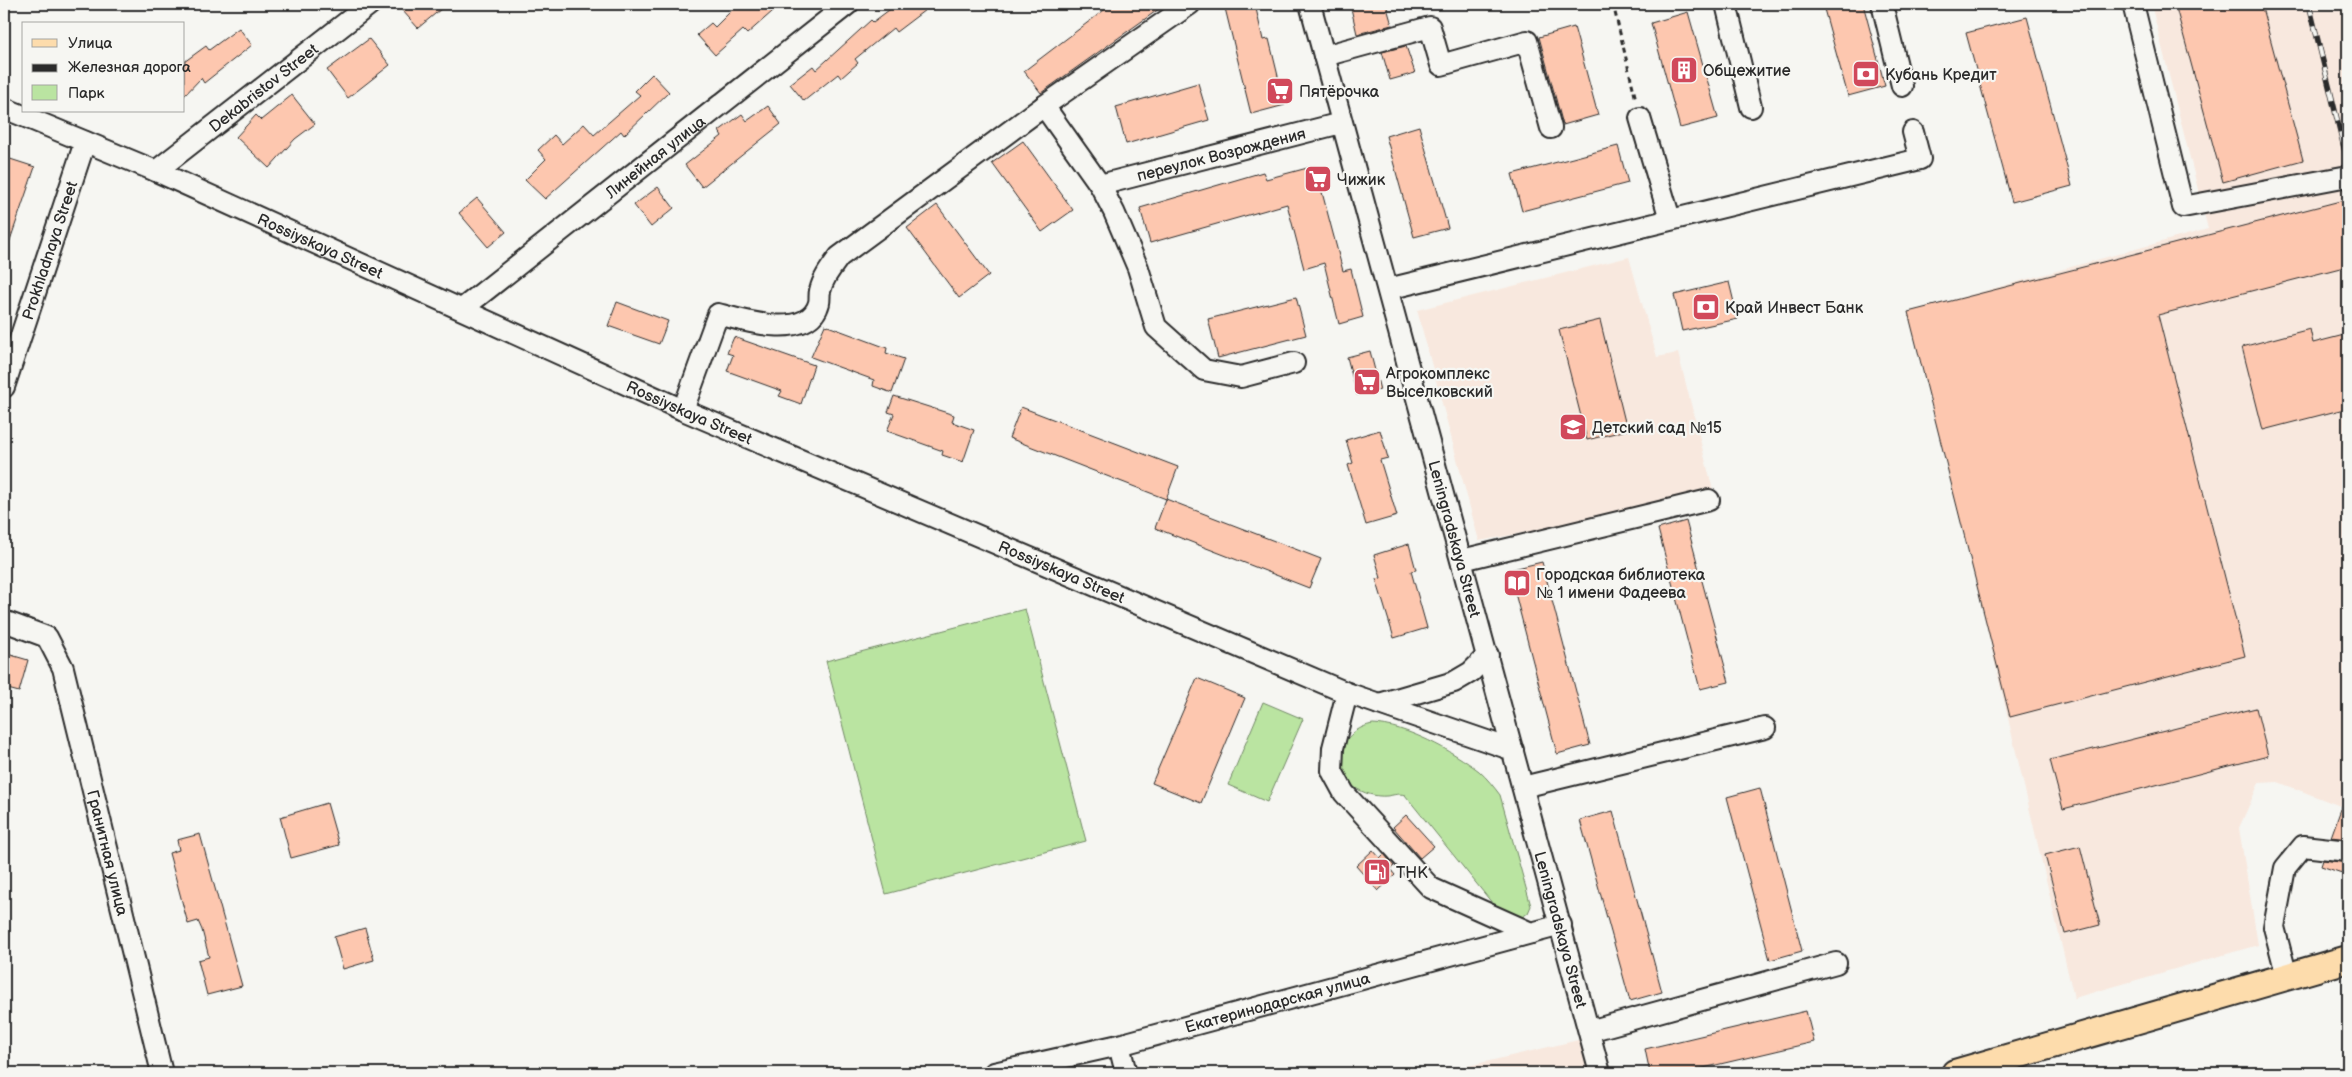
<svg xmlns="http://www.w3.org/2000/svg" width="2352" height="1077" font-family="'Balsamiq Sans',sans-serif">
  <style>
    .built { fill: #f8e8de }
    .green { fill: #bae4a1; stroke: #728866 }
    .building { fill: #fdc7af; stroke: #2b2b2b }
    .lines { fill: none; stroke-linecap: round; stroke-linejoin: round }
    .minor-casing { stroke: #2b2b2b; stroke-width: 24 }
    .major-casing { stroke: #2b2b2b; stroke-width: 30 }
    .path { stroke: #2b2b2b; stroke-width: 3; stroke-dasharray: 5 4; stroke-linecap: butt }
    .minor { stroke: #f6f6f2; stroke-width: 20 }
    .major { stroke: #fddcac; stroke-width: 26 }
    .rail-casing { stroke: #2b2b2b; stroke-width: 5.5 }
    .rail { stroke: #f6f6f2; stroke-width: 4; stroke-dasharray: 11; stroke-linecap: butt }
    .labels { text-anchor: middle; stroke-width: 4.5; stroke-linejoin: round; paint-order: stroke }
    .poi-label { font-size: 16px; fill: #2b2b2b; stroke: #f6f6f2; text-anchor: start }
    .street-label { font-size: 16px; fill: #2b2b2b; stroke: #f6f6f2 }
  </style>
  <rect width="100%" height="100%" fill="#f6f6f2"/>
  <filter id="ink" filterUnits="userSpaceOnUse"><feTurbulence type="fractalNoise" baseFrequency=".02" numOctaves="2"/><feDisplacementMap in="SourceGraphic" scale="10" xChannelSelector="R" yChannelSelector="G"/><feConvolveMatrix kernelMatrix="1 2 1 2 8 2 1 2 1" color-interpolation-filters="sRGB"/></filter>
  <g filter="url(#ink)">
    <path class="built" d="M 2151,4 L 2348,4 L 2348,809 L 2278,782 L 2259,783 L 2239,828 L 2258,945 L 2074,998 L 1912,311 L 2208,229 Z
      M 1629,257 L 1657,357 L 1678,353 L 1715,498 L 1479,541 L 1417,310 Z
      M 1591,1037 L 1601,1073 L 1438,1073 Z"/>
    <path class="green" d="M 1025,609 L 1086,841 L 886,894 L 826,661 Z
      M 1263,702 L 1303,719 L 1267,802 L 1228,785 Z
      M 1373,724 C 1405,725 1453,751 1479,771 C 1487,778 1494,787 1500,795 L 1531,906 L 1528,913 L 1519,919 L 1501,914 L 1405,795 C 1399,793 1394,795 1387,796 C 1375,797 1363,793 1354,787 C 1323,769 1342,729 1373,724 Z"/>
    <path class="building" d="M 410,4 L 447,4 L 418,28 L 402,10 Z
      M 738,4 L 781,4 L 747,34 L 743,30 L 715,55 L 697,35 L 711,23 L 715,27 Z
      M 897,4 L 933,4 L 896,32 L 893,28 L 855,59 L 858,63 L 841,78 L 838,74 L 804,101 L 790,84 L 813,66 L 816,70 L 871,20 L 873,22 Z
      M 1112,4 L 1166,4 L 1041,93 L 1024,71 Z
      M 1224,4 L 1255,4 L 1263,40 L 1269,39 L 1285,105 L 1251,114 Z
      M 1350,4 L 1386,4 L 1392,25 L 1357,34 Z
      M 1844,4 L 1863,4 L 1885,86 L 1848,96 L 1824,9 Z
      M 2175,4 L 2261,4 L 2303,160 L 2223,182 Z
      M 1688,12 L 1718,118 L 1680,128 L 1651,23 Z
      M 2027,17 L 2072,186 L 2012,202 L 1966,33 Z
      M 1574,27 L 1598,115 L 1563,125 L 1539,37 Z
      M 239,28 L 252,45 L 204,83 L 201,78 L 184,96 L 184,62 L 206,46 L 209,50 Z
      M 369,39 L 390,65 L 348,98 L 327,70 Z
      M 1406,46 L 1415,73 L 1390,80 L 1382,52 Z
      M 652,74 L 669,92 L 624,135 L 621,131 L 545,199 L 525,180 L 546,159 L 538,150 L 554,135 L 562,144 L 584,124 L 594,135 L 640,95 L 635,91 Z
      M 1198,83 L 1209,120 L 1126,144 L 1116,107 Z
      M 292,95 L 315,124 L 295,139 L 269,168 L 236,137 L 256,115 L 261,120 Z
      M 768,106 L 781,124 L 702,187 L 685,165 L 722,136 L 719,131 L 742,114 L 747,121 Z
      M 1419,126 L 1448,228 L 1414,237 L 1386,136 Z
      M 1023,141 L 1073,210 L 1042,232 L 992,163 Z
      M 1618,146 L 1628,183 L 1522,211 L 1512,174 Z
      M 4,157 L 35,167 L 6,252 L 4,252 Z
      M 1315,166 L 1343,271 L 1351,269 L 1363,317 L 1339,324 L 1324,263 L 1304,269 L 1287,204 L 1150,243 L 1140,208 L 1263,172 L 1266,179 Z
      M 658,187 L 674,208 L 651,227 L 634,205 Z
      M 477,198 L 506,232 L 488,247 L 459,213 Z
      M 2348,199 L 2348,266 L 2158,315 L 2245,656 L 2010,717 L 1908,312 Z
      M 937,205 L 989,275 L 959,298 L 907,228 Z
      M 1729,282 L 1738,319 L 1682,331 L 1674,295 Z
      M 1296,297 L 1306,335 L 1218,358 L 1208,319 Z
      M 617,302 L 668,321 L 659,344 L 608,326 Z
      M 1600,320 L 1627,430 L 1587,440 L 1559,330 Z
      M 825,325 L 887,348 L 886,353 L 904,359 L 892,393 L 873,386 L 874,380 L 811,357 Z
      M 2310,329 L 2313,343 L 2348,334 L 2348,408 L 2263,430 L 2242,347 Z
      M 734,337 L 814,365 L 801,404 L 779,396 L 782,391 L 727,371 L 733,355 L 727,353 Z
      M 1370,351 L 1380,390 L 1357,395 L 1347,357 Z
      M 894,396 L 954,415 L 952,422 L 974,430 L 963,462 L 942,455 L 943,451 L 887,431 L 894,414 L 888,412 Z
      M 1021,407 L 1178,467 L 1166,499 L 1009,438 Z
      M 1380,430 L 1388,458 L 1380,460 L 1397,516 L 1366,525 L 1348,465 L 1353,463 L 1346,440 Z
      M 1166,499 L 1321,559 L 1309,588 L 1155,528 Z
      M 1686,521 L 1729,682 L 1700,689 L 1658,529 Z
      M 1409,544 L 1416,570 L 1411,571 L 1427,628 L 1394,638 L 1376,579 L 1381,578 L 1374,555 Z
      M 1542,562 L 1590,745 L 1557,754 L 1509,570 Z
      M 4,653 L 28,660 L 19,692 L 4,688 Z
      M 1197,678 L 1245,698 L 1201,803 L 1152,783 Z
      M 2256,708 L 2268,756 L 2063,809 L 2050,760 Z
      M 1760,788 L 1802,951 L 1770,960 L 1727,797 Z
      M 2346,795 L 2348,796 L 2348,839 L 2331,837 Z
      M 327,803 L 339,845 L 291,858 L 280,817 Z
      M 1613,811 L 1662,992 L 1630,1001 L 1580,820 Z
      M 1406,815 L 1434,846 L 1420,858 L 1393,827 Z
      M 200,834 L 242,986 L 207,995 L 198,960 L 209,957 L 202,930 L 198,921 L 188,924 L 169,853 L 179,850 L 177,840 Z
      M 2080,846 L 2100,925 L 2065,934 L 2045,855 Z
      M 1373,850 L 1380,858 L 1384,854 L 1394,866 L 1390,869 L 1395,875 L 1378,891 L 1356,866 Z
      M 2323,860 L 2348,863 L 2348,875 L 2321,866 Z
      M 365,928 L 374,960 L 343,969 L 334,937 Z
      M 1806,1011 L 1814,1042 L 1682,1073 L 1650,1073 L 1645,1049 Z"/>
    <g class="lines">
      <g class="minor-casing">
        <g id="minor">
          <path id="s1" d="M 1310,4 L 1600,1073"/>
          <path d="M 1726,4 L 1751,107"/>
          <path d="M 1882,4 L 1902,86"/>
          <path d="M 2133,4 L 2183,207 L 2348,176"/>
          <path d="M 1324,56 L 1430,27 L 1441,65 L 1527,41 L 1551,128"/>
          <path d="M 1044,106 L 1100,185 L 1114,212 L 1138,268 L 1156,327 L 1204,370 L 1241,377 L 1294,363"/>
          <path id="s2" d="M 4,108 L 156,171 L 683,410 L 1347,693 L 1513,750"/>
          <path d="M 1640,118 L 1670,219"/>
          <path id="s3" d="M 156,171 L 370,4"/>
          <path id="s4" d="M 1100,185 L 1341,123"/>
          <path d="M 1388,289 L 1920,159 L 1913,132"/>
          <path id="s5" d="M 462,309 L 848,4"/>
          <path id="s6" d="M 4,387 L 85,142"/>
          <path d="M 683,410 L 718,314 C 744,321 809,341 819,303 C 820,299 819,295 820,291 C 823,278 831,268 839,257 L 1044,106 L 1190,4"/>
          <path d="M 1462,560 L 1709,500"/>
          <path id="s7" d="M 4,621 L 47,637 L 63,668 L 162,1073"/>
          <path d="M 1347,693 L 1333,748 L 1332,771 L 1344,793 L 1431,888 L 1531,933"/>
          <path d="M 1379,704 L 1454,682 L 1471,672 L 1488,655"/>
          <path d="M 1523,787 L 1765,728"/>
          <path d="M 2287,977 L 2274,927 L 2285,868 L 2303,846 L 2348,851"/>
          <path d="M 1589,1031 L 1836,963"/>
          <path d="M 1119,1045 L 1126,1073"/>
          <path id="s8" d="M 994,1073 L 1119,1045 L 1561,925"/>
        </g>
      </g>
      <g class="major-casing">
        <path id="major" d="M 1955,1073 L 2348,959"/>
      </g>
      <path class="path" d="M 1613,4 L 1636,100"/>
      <use href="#minor" class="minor"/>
      <use href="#major" class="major"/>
      <g class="rail-casing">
        <path id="rail" d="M 2309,4 L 2348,164"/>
      </g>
      <use href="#rail" class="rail"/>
    </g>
  </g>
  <defs>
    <g id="building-square" transform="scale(1.4375)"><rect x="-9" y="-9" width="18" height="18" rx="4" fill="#d1495b" stroke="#f6f6f2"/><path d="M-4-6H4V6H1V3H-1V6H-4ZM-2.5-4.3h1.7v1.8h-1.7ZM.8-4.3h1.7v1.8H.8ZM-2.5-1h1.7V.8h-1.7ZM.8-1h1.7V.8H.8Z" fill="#fff"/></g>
    <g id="bank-square" transform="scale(1.4375)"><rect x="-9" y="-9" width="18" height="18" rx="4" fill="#d1495b" stroke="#f6f6f2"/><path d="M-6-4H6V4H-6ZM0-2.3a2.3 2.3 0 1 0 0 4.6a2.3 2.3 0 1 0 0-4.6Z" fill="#fff"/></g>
    <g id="supermarket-square" transform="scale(1.4375)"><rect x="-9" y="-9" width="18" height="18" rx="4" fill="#d1495b" stroke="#f6f6f2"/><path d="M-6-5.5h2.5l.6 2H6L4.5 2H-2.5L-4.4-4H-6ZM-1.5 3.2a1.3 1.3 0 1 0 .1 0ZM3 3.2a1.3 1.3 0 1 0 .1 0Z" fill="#fff"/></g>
    <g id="school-square" transform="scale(1.4375)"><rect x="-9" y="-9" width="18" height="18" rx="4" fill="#d1495b" stroke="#f6f6f2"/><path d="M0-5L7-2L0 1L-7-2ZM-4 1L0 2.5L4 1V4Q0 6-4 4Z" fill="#fff"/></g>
    <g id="library-square" transform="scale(1.4375)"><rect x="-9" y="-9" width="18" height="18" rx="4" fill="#d1495b" stroke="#f6f6f2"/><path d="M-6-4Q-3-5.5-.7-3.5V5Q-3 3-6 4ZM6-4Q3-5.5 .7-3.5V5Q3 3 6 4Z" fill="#fff"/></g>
    <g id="fuel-square" transform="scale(1.4375)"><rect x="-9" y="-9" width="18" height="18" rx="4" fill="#d1495b" stroke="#f6f6f2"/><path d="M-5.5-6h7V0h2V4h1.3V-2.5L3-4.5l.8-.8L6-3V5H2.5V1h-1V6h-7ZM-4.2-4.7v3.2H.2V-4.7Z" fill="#fff"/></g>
  </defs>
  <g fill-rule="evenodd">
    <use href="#building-square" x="1684" y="70"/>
    <use href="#bank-square" x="1866" y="74"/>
    <use href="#supermarket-square" x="1280" y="91"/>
    <use href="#supermarket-square" x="1318" y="179"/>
    <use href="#bank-square" x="1706" y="307"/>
    <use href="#supermarket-square" x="1367" y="382"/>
    <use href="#school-square" x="1573" y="427"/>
    <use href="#library-square" x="1517" y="583"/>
    <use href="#fuel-square" x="1377" y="872"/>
  </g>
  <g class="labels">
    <g class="poi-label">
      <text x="1703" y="76">Общежитие</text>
      <text x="1885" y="80">Кубань Кредит</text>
      <text x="1299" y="97">Пятёрочка</text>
      <text x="1337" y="185">Чижик</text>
      <text x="1725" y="313">Край Инвест Банк</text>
      <text x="1386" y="379">Агрокомплекс<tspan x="1386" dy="18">Выселковский</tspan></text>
      <text x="1592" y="433">Детский сад №15</text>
      <text x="1536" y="580">Городская библиотека<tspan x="1536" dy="18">№ 1 имени Фадеева</tspan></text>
      <text x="1396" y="878">ТНК</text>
    </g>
    <g class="street-label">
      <text dy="6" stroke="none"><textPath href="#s3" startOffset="136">Dekabristov Street</textPath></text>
      <text dy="6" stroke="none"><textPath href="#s4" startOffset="125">переулок Возрождения</textPath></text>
      <text dy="6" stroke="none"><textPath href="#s5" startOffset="246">Линейная улица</textPath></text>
      <text dy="6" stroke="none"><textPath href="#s2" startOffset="345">Rossiyskaya Street</textPath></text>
      <text dy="6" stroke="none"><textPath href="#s6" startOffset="144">Prokhladnaya Street</textPath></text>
      <text dy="6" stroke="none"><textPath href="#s2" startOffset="750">Rossiyskaya Street</textPath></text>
      <text dy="6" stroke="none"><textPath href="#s1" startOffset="554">Leningradskaya Street</textPath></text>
      <text dy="6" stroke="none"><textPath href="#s2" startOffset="1155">Rossiyskaya Street</textPath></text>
      <text dy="6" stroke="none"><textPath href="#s7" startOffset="271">Гранитная улица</textPath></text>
      <text dy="6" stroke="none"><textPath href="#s1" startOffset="959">Leningradskaya Street</textPath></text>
      <text dy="6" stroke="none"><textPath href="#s8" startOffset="292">Екатеринодарская улица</textPath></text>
    </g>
  </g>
  <rect width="2352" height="1077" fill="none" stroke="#f6f6f2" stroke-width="20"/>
  <rect x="10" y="10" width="2332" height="1057" fill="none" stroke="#2b2b2b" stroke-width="2" filter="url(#ink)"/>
  <rect x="22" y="22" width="162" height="90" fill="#f6f6f2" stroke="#a5a5a2"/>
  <rect x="32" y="39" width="25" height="8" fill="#fddcac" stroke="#a5a5a2"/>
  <text x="68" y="48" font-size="15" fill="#2b2b2b">Улица</text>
  <rect x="32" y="64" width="25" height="8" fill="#2b2b2b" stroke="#a5a5a2"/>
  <text x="68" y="72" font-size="15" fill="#2b2b2b">Железная дорога</text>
  <rect x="32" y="85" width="25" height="15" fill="#bae4a1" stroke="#a5a5a2"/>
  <text x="68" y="98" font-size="15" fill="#2b2b2b">Парк</text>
</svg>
